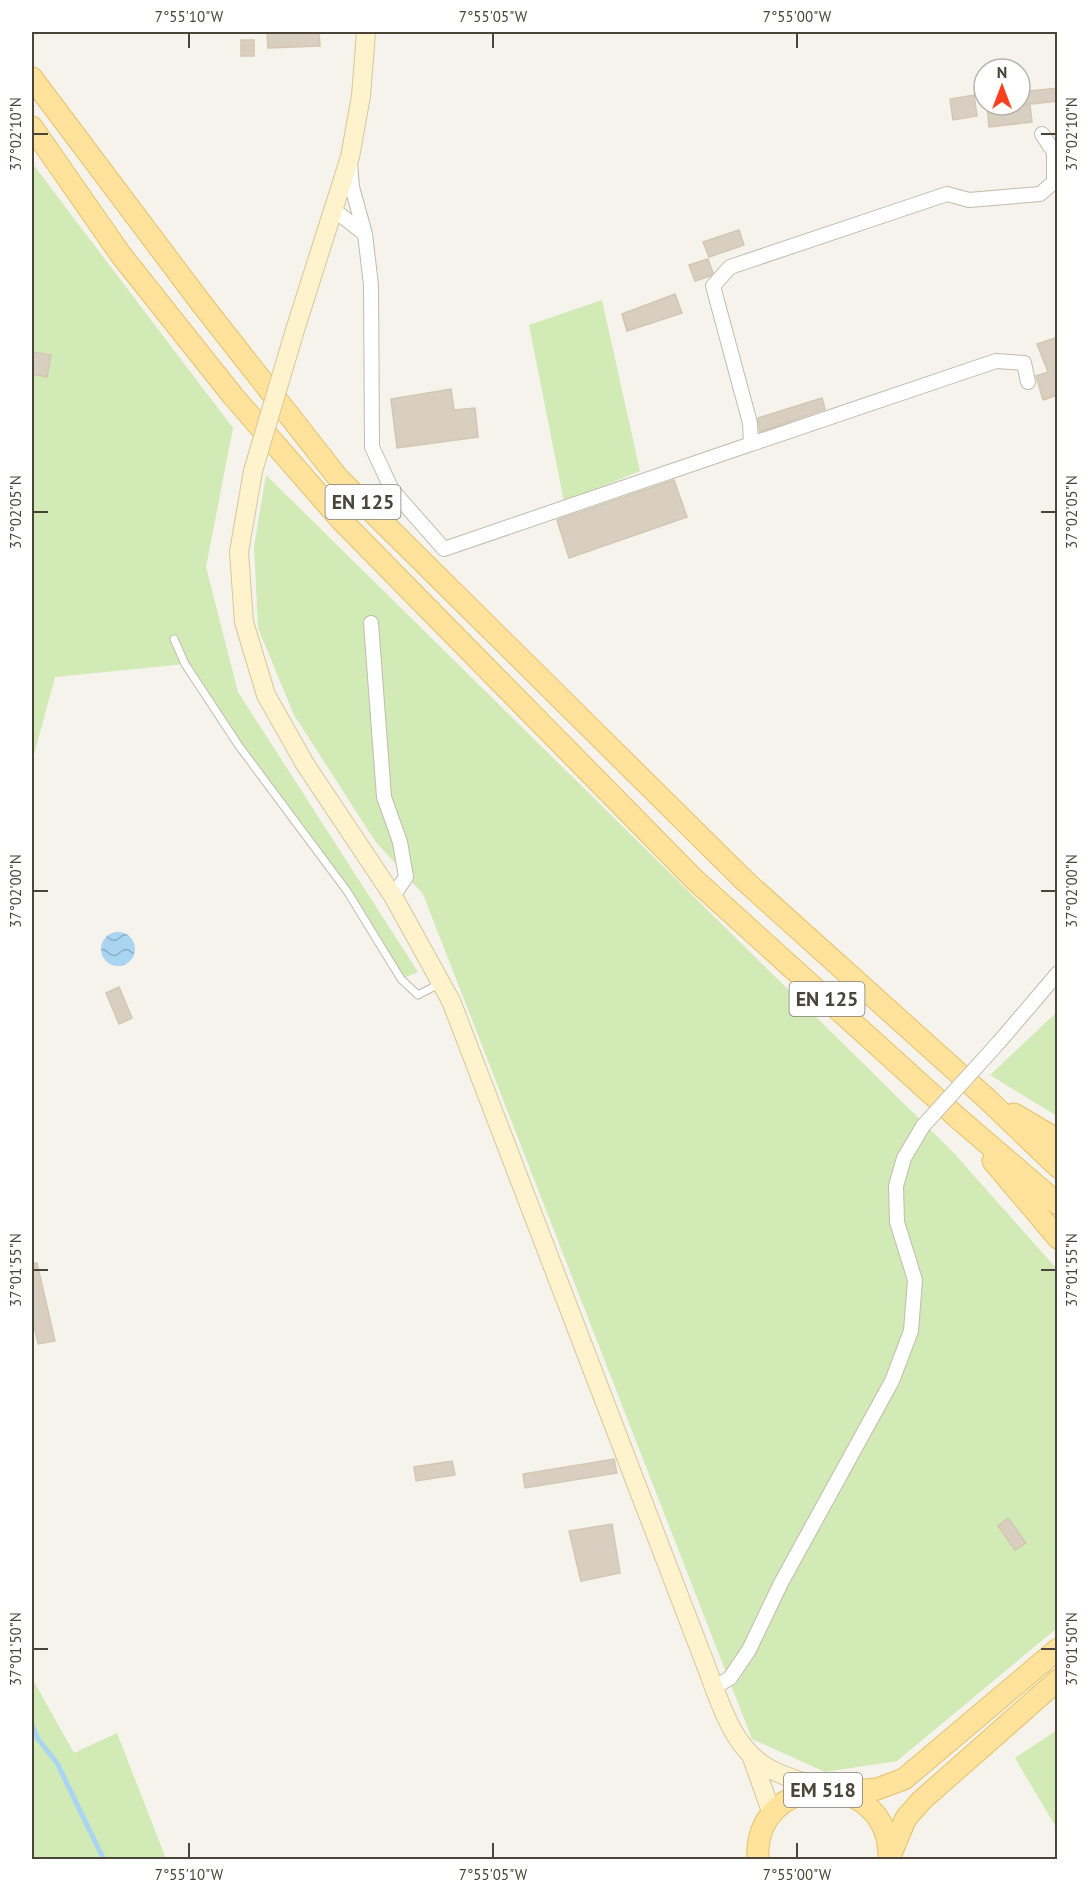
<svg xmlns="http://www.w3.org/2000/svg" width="1089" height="1891" font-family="'PT Sans',sans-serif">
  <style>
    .green { fill: #d2eab5 }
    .water { fill: url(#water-waves) }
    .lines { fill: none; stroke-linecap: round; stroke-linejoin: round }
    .stream { stroke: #a9d4f2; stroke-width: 5 }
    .building { fill: #d8cfc1; stroke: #d3c7b4; stroke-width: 1.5 }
    .lane-casing { stroke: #c2bbae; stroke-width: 9 }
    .street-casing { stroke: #c2bbae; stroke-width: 16 }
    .secondary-casing { stroke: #d6c79b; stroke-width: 20 }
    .primary-casing { stroke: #e6c16a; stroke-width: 23 }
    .lane { stroke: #fff; stroke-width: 7 }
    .street { stroke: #fff; stroke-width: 14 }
    .secondary { stroke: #fff3cd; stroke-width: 18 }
    .primary { stroke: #ffe39c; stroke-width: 21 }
    .street-bridge-casing { stroke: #c2bbae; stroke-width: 16; stroke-linecap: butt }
    .secondary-bridge-casing { stroke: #d6c79b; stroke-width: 20; stroke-linecap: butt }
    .street-bridge { stroke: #fff; stroke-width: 14 }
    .secondary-bridge { stroke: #fff3cd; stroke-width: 18 }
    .ticks { fill: none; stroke: #4b4439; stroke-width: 2 }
    .labels { text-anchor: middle; stroke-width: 4.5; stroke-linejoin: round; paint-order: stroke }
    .shield { fill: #fff; stroke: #817c74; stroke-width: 1.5 }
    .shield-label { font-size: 20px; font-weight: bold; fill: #4b4439 }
    .neatline { fill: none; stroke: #4b4439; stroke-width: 2 }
    .ticks-label { font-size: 15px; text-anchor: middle; fill: #4b4439 }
  </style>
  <defs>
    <pattern id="water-waves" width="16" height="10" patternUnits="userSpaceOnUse" patternTransform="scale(1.5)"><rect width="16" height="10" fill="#a9d4f2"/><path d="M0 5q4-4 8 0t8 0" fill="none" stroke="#8caec5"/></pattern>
  </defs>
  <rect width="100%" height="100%" fill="#f6f3ec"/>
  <path class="green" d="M 32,163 L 233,428 L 206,567 L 238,692 L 418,972 L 401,979 L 347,891 L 239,746 L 185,664 L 55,677 L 32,762 Z
    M 602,300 L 640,471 L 564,502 L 529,325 Z
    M 266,475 L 953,1152 L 1057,1269 L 1057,1628 L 897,1761 L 825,1772 L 752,1739 L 423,894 L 375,841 L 294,715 L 258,628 L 254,546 Z
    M 1057,1012 L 1057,1116 L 990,1075 Z
    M 32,1678 L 74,1753 L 117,1733 L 166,1859 L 32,1859 Z
    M 1057,1730 L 1057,1829 L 1015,1758 Z"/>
  <path class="water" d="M101 949a17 17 0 1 1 34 0a17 17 0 1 1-34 0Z"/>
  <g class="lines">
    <path class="stream" d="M 32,1725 L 38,1739 L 57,1763 L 104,1860"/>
  </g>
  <path class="building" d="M 267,32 L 319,32 L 320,46 L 268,48 Z
    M 241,40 L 254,40 L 254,56 L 241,56 Z
    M 1058,88 L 1058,101 L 1022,105 L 1030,105 L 1032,122 L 989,127 L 987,105 L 1020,105 L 1020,92 Z
    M 974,95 L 977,116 L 953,120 L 950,99 Z
    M 739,230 L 744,245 L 709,257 L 703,242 Z
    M 708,259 L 713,273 L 710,276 L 695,281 L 689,265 Z
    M 675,294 L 682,313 L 627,331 L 622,314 Z
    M 1058,337 L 1058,395 L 1043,400 L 1036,376 L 1048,372 L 1037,344 Z
    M 32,352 L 51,355 L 47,377 L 32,374 Z
    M 451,389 L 454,410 L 475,408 L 478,437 L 397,448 L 391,399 Z
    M 822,398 L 825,409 L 760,432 L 758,418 Z
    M 674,480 L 687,517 L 569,558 L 557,520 Z
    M 119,987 L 132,1018 L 119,1024 L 106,993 Z
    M 37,1263 L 55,1341 L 38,1344 L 32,1316 L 32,1264 Z
    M 614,1459 L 617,1473 L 525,1488 L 523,1474 Z
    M 452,1461 L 455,1475 L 416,1481 L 414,1467 Z
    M 1008,1518 L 1026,1543 L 1015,1550 L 998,1526 Z
    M 612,1524 L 620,1573 L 581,1581 L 569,1531 Z"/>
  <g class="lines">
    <g class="lane-casing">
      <path id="lane" d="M 174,639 L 185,664 L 239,746 L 347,891 L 401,979 L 418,995 L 441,983"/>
    </g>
    <g class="street-casing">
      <path id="street" d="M 350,164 L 352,187 L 365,234 L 371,285 L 372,447 L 392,490 L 444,549 L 751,444 L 750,423 L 713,286 L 730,267 L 947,194 L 969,200 L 1040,194 L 1054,182 L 1054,152 L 1042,134
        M 334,210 L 365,234
        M 751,444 L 996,361 L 1024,363 L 1028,382
        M 371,623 L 384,797 L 400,842 L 406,877 L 393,896
        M 1000,1041 L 1058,973
        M 715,1687 L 730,1678 L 749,1650 L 781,1583 L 892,1381 L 911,1331 L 915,1280 L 897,1222 L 896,1186 L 904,1158 L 923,1126"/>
    </g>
    <g class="secondary-casing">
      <path id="secondary" d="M 295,330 L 350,157 L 361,96 L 366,32
        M 253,471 L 239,552 L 244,622 L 266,695 L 305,764 L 393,896 L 451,1001 L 703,1658 C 719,1698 731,1750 772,1770 C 789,1779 808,1783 825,1789
        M 751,1755 L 772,1814"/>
    </g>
    <g class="primary-casing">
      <path id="primary" d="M 32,78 L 201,303 L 339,479 L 745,881 L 985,1097 L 1058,1167
        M 32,127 L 121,255 L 233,396 L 341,520 L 695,880 L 959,1119 L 1058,1204
        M 1014,1114 L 1058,1140
        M 993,1161 L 1058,1238
        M 840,1792 L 877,1789 L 904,1779 L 1058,1649
        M 890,1856 L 906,1818 L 922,1800 L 1058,1680
        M 758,1860 C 752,1770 891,1766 889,1859"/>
    </g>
    <use href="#lane" class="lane"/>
    <use href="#street" class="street"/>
    <use href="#secondary" class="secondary"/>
    <use href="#primary" class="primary"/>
    <g class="street-bridge-casing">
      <path id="street-bridge" d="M 923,1126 L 1000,1041"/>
    </g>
    <g class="secondary-bridge-casing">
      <path id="secondary-bridge" d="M 253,471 L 295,330"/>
    </g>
    <use href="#street-bridge" class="street-bridge"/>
    <use href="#secondary-bridge" class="secondary-bridge"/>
  </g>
  <path class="ticks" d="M 189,33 L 189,48M 493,33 L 493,48M 797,33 L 797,48M 33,134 L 48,134M 1041,134 L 1056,134M 33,512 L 48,512M 1041,512 L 1056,512M 33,891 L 48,891M 1041,891 L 1056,891M 33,1270 L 48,1270M 1041,1270 L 1056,1270M 33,1649 L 48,1649M 1041,1649 L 1056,1649M 189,1843 L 189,1858M 493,1843 L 493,1858M 797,1843 L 797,1858"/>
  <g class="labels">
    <g class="shield">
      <rect x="325.5" y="485" width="75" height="34" rx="4.5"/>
      <rect x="789.5" y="982" width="75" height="34" rx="4.5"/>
      <rect x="784" y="1773" width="78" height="34" rx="4.5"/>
    </g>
    <g class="shield-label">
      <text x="363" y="509">EN 125</text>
      <text x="827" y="1006">EN 125</text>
      <text x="823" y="1797">EM 518</text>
    </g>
  </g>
  <rect width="1089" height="1891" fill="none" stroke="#ffffff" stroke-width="66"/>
  <g transform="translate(1002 87)"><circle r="28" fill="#ffffff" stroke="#b7b4b0" stroke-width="1.5"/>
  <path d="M0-4.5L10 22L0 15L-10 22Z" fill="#fc3f1d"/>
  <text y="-9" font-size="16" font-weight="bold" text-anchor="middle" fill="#4b4439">N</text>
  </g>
  <rect x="33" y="33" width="1023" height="1825" class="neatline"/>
  <g class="ticks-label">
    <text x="189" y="22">7°55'10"W</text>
    <text x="493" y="22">7°55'05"W</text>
    <text x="797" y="22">7°55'00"W</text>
    <text transform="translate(16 134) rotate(-90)" y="5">37°02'10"N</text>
    <text transform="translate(1072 134) rotate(-90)" y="5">37°02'10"N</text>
    <text transform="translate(16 512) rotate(-90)" y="5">37°02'05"N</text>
    <text transform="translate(1072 512) rotate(-90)" y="5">37°02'05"N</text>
    <text transform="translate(16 891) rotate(-90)" y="5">37°02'00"N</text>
    <text transform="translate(1072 891) rotate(-90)" y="5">37°02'00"N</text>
    <text transform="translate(16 1270) rotate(-90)" y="5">37°01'55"N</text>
    <text transform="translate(1072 1270) rotate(-90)" y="5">37°01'55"N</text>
    <text transform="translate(16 1649) rotate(-90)" y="5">37°01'50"N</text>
    <text transform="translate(1072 1649) rotate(-90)" y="5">37°01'50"N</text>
    <text x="189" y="1880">7°55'10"W</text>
    <text x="493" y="1880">7°55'05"W</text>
    <text x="797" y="1880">7°55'00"W</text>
  </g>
</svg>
